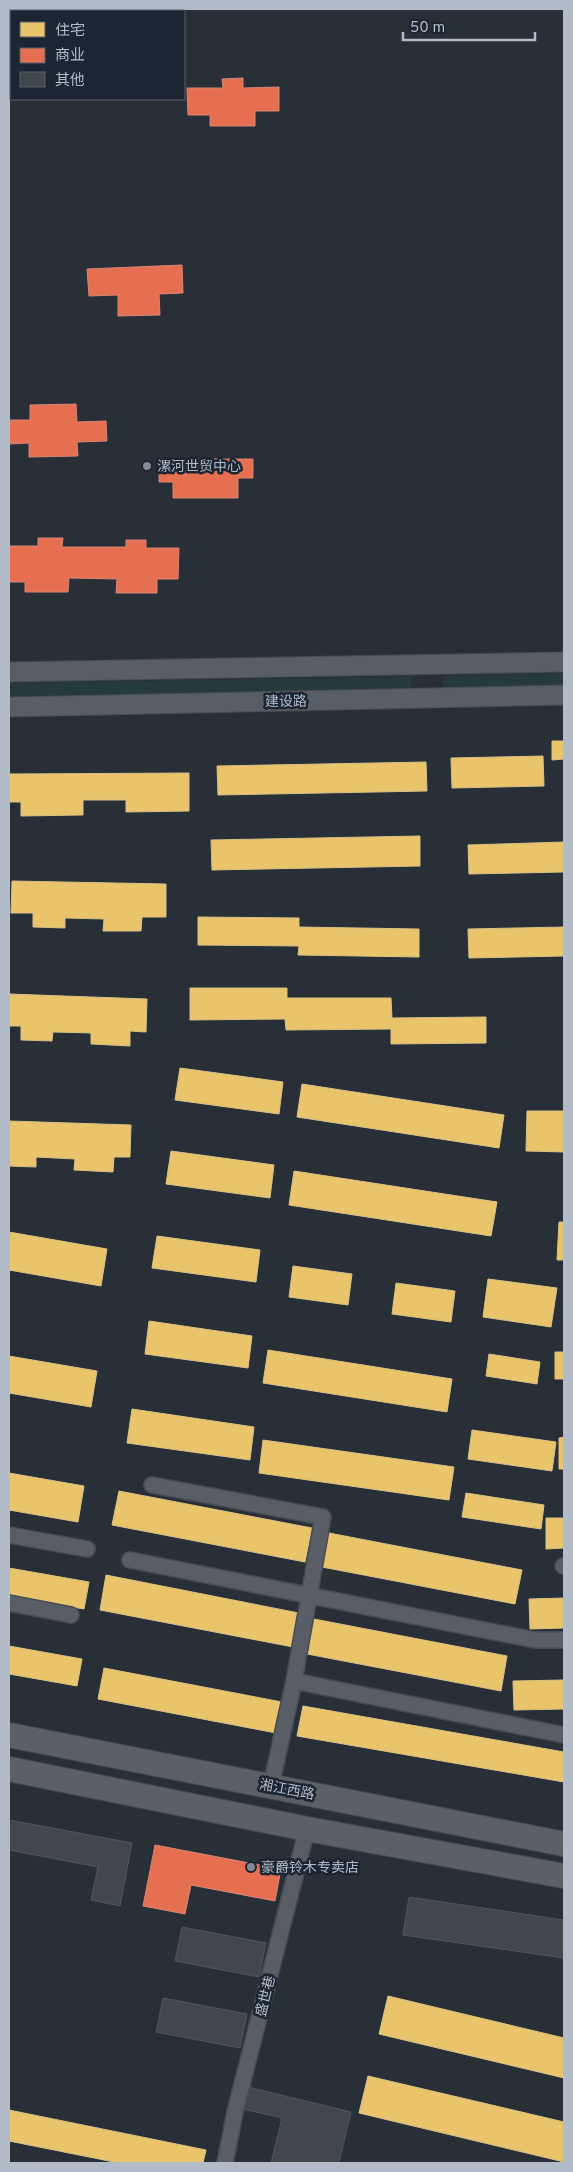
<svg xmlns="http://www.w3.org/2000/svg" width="573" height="2172" font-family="Overpass,'Noto Sans SC',sans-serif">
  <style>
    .green { fill: #26393d }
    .homes { fill: #e9c46a; stroke: #d8c186 }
    .shops { fill: #e76f51; stroke: #d78675 }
    .building { fill: #42474e; stroke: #51565f }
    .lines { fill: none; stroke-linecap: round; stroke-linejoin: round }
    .minor-casing { stroke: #474b52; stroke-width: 18 }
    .tertiary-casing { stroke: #474b52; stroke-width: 21 }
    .primary-casing { stroke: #464b54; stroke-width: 26 }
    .minor { stroke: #595d65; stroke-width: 15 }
    .tertiary { stroke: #595d65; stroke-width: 19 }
    .primary { stroke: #5b6067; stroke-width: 24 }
    .poi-dot { fill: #828a95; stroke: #1c2532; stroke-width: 2 }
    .labels { text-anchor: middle; stroke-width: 5; stroke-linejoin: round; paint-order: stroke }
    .poi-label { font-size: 14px; fill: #b2bbc8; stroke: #1c2532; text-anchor: start }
    .street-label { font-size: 14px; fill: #b2bbc8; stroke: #1c2532 }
  </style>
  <rect width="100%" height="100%" fill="#292f37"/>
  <path class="green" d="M 564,673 L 564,687 L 443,689 L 443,676 Z
    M 411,677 L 411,690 L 9,696 L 9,683 Z"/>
  <path class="homes" d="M 552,741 L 564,741 L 564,759 L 552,760 Z
    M 543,756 L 544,786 L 452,788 L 451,758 Z
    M 426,762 L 427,791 L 218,795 L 217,766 Z
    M 189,773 L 189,811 L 126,812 L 126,800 L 83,800 L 83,815 L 21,816 L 21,802 L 9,802 L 9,774 Z
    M 420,836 L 420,866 L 212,870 L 211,840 Z
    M 564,842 L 564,872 L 469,874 L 468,845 Z
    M 12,881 L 166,884 L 166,917 L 142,917 L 141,931 L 103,931 L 104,919 L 65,918 L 65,928 L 33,927 L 33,913 L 11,913 Z
    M 198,917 L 299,918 L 299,927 L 419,929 L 419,957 L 298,955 L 299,946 L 198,945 Z
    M 564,927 L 564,956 L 469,958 L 468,929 Z
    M 190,988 L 287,988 L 287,998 L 391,998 L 392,1018 L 486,1017 L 486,1043 L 391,1044 L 391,1029 L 286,1030 L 285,1019 L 190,1020 Z
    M 9,994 L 147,999 L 146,1032 L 130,1031 L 130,1046 L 91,1044 L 91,1033 L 53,1032 L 52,1041 L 21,1040 L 21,1026 L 9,1026 Z
    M 180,1068 L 283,1082 L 279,1114 L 175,1100 Z
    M 302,1084 L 504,1115 L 499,1148 L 297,1117 Z
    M 527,1111 L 564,1111 L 564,1152 L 526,1151 Z
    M 9,1121 L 131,1125 L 130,1157 L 114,1157 L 113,1172 L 74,1170 L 75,1159 L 36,1157 L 36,1167 L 9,1166 Z
    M 171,1151 L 274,1165 L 270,1198 L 166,1184 Z
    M 294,1171 L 497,1202 L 491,1236 L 289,1205 Z
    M 559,1222 L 564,1222 L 564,1260 L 557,1260 Z
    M 9,1232 L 107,1249 L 101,1286 L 9,1270 Z
    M 157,1236 L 260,1250 L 256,1282 L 152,1268 Z
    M 293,1266 L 352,1274 L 348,1305 L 289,1297 Z
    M 488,1279 L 557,1288 L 551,1327 L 483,1317 Z
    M 396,1283 L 455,1291 L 451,1322 L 392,1314 Z
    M 149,1321 L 252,1336 L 248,1368 L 145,1354 Z
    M 268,1350 L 452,1379 L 447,1412 L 263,1383 Z
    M 555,1352 L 564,1352 L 564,1379 L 555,1379 Z
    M 489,1354 L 540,1362 L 537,1384 L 486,1376 Z
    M 9,1356 L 97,1371 L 91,1407 L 9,1393 Z
    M 132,1409 L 254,1427 L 250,1460 L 127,1443 Z
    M 472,1430 L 556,1442 L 552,1471 L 468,1459 Z
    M 564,1437 L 564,1469 L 559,1469 L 559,1438 Z
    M 263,1440 L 454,1467 L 449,1500 L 259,1473 Z
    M 9,1473 L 84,1486 L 78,1522 L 9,1510 Z
    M 119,1491 L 312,1528 L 305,1562 L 112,1525 Z
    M 466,1493 L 544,1505 L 541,1529 L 462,1517 Z
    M 546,1518 L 564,1518 L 564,1548 L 546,1549 Z
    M 329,1533 L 522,1570 L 515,1604 L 322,1567 Z
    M 9,1568 L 89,1582 L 84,1609 L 9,1596 Z
    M 106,1575 L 299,1613 L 293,1647 L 100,1610 Z
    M 564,1598 L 564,1628 L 530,1629 L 529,1599 Z
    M 314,1619 L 507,1656 L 501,1691 L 307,1654 Z
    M 9,1646 L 82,1659 L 77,1686 L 9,1674 Z
    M 104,1668 L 282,1702 L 276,1733 L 98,1699 Z
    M 564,1680 L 564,1709 L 514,1710 L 513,1681 Z
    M 303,1706 L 564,1752 L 564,1782 L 297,1736 Z
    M 388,1996 L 564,2038 L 564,2078 L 379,2034 Z
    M 368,2076 L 564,2122 L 564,2162 L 359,2113 Z
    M 9,2110 L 206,2150 L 203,2163 L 119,2163 L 9,2141 Z"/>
  <path class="shops" d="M 243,78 L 243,88 L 279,87 L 279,111 L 255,111 L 255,126 L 210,126 L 210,115 L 188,115 L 187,88 L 223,88 L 222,79 Z
    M 182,265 L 183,293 L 159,294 L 160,315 L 118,316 L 118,295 L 89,296 L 87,269 Z
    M 76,404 L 77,422 L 106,421 L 107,441 L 77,442 L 78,456 L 29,457 L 29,443 L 9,444 L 9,420 L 30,420 L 30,405 Z
    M 159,459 L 253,459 L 253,478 L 238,478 L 238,498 L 173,498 L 173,482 L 159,482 Z
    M 38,538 L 63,538 L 62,547 L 126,547 L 126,540 L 146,540 L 146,548 L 179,548 L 178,579 L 157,579 L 157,593 L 116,593 L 117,579 L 69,578 L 68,592 L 25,592 L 25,582 L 9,582 L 9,546 L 38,546 Z
    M 155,1845 L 281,1869 L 275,1901 L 191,1885 L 185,1914 L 143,1906 Z"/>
  <path class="building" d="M 9,1820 L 132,1843 L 120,1906 L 91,1900 L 98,1867 L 9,1850 Z
    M 409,1897 L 564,1920 L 564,1958 L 403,1935 Z
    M 182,1927 L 266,1943 L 259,1977 L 175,1961 Z
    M 163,1998 L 247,2014 L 240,2048 L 156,2032 Z
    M 248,2087 L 351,2112 L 339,2163 L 271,2163 L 282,2118 L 243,2109 Z"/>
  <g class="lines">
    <g class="minor-casing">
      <path id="minor" d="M 152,1485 L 323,1517 L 294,1681 L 271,1786
        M 9,1535 L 87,1549
        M 130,1560 L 535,1640 L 564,1640
        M 563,1566 L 564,1566
        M 9,1603 L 71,1615
        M 294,1681 L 564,1735
        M 225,2163 L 235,2112 L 307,1829"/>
    </g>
    <g class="tertiary-casing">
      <path id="tertiary" d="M 9,672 L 564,662
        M 9,707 L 564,695"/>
    </g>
    <g class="primary-casing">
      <path id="primary" d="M 9,1735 L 564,1844
        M 9,1769 L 307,1829 L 564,1876"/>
    </g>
    <use href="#minor" class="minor"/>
    <use href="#tertiary" class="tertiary"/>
    <use href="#primary" class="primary"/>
  </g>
  <g class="poi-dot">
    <circle cx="147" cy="466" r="5"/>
    <circle cx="251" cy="1867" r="5"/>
  </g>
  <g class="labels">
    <g class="poi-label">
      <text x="157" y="471">漯河世贸中心</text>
      <text x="261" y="1872">豪爵铃木专卖店</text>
    </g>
    <g class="street-label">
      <text transform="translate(286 701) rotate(-1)" y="5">建设路</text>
      <text transform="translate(287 1789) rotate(11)" y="5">湘江西路</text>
      <text transform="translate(265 1996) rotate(-76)" y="5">盛世巷</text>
    </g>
  </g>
  <rect width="573" height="2172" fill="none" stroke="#b2bbc8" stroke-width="20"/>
  <rect x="10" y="10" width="175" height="90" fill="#1c2532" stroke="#58616e"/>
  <rect x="20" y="22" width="25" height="15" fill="#e9c46a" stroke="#58616e"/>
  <text x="55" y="35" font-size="15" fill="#b2bbc8">住宅</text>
  <rect x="20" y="48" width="25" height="15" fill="#e76f51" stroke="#58616e"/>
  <text x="55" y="60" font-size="15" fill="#b2bbc8">商业</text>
  <rect x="20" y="72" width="25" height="15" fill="#42474e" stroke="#58616e"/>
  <text x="55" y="85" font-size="15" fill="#b2bbc8">其他</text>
  <path d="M403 32v8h132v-8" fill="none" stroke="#b2bbc8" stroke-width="2.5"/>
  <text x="410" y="32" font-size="15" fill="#b2bbc8" stroke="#1c2532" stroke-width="4" paint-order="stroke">50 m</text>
</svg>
